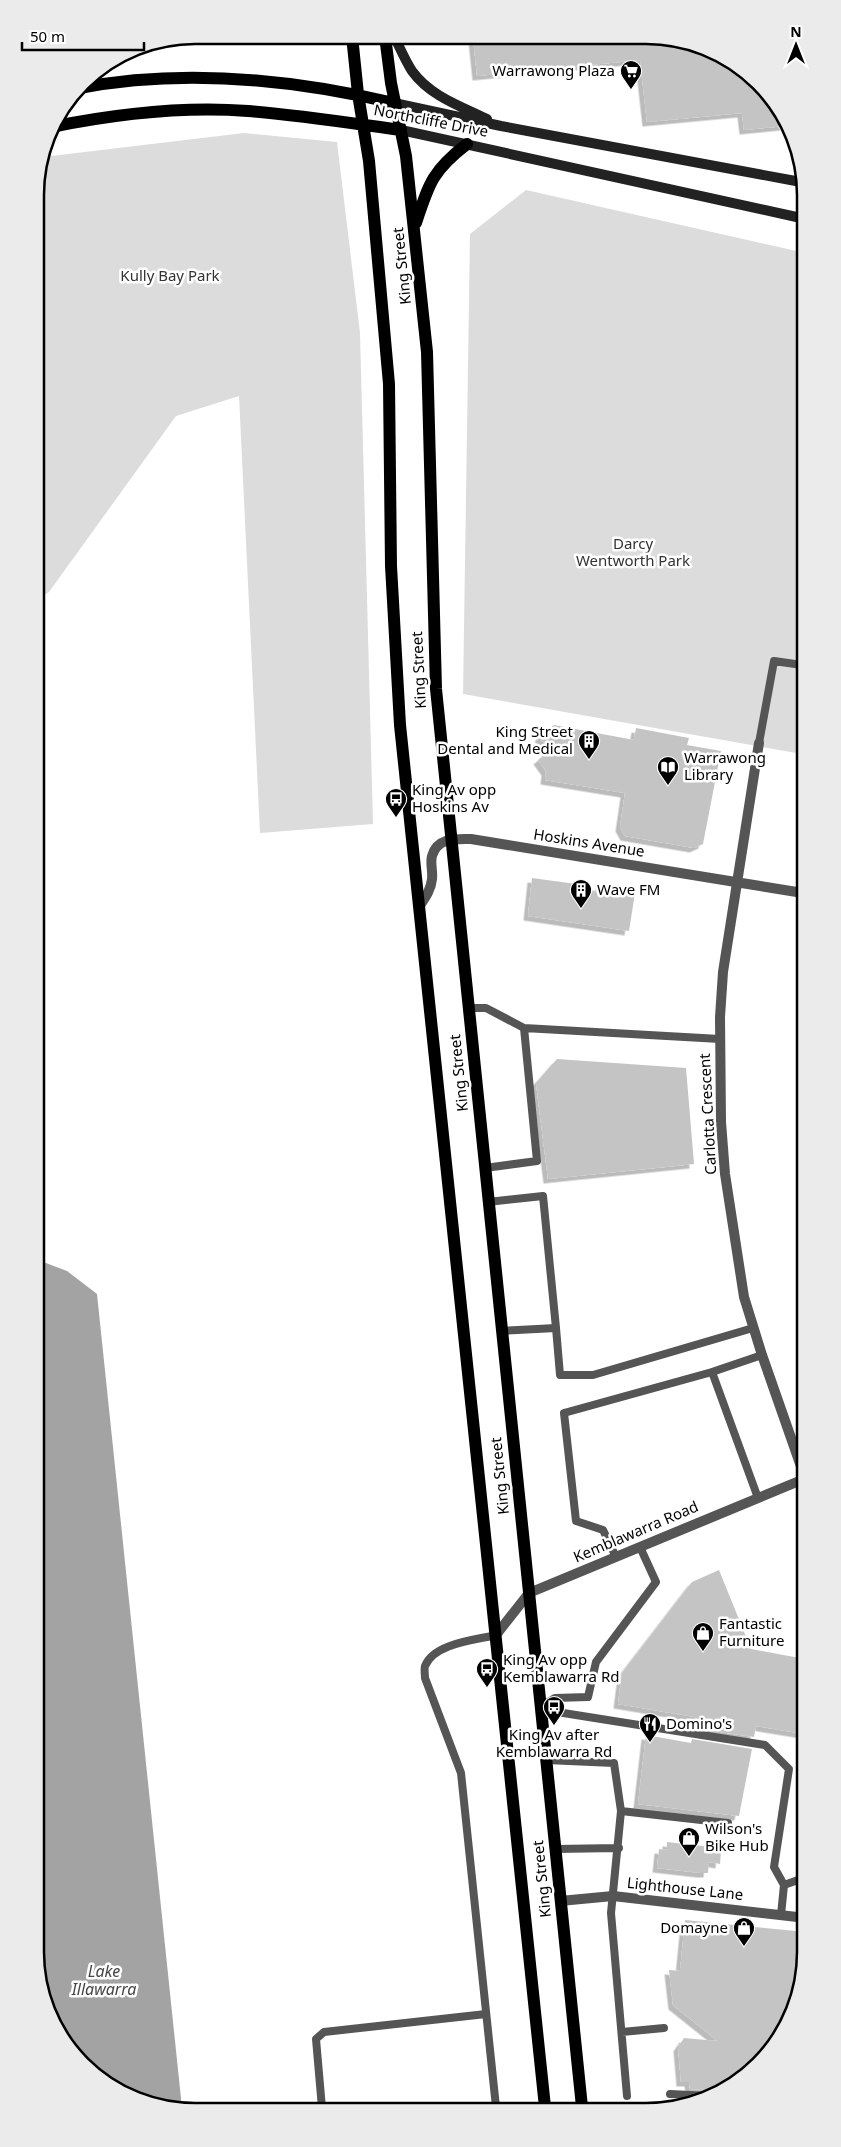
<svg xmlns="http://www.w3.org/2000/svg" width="841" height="2147" font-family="'Noto Sans',sans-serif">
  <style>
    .green { fill: #dcdcdc }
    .water { fill: #a3a3a3 }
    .building { fill: #c4c4c4; filter: url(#shadow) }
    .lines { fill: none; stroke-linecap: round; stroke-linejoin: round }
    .lane { stroke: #555; stroke-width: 8 }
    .street { stroke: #555; stroke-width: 10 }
    .secondary { stroke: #222; stroke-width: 10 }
    .primary { stroke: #000; stroke-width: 12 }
    .labels { text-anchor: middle; stroke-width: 5; stroke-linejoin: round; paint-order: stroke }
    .poi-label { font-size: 15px; fill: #000; stroke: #fff; text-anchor: start }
    .street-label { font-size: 15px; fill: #000; stroke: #fff }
    .park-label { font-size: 15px; fill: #333; stroke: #fff }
    .water-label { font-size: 16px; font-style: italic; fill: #444; stroke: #fff }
    .rim { fill: none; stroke: #000; stroke-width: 2.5 }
  </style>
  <defs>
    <filter id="shadow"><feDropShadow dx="-4.5" dy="4.5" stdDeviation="0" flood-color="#0004"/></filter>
  </defs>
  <rect width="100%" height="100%" fill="#fff"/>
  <path class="green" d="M 244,133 L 337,142 L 360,333 L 373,824 L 260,833 L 239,396 L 176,416 L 49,592 L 37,600 L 35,184 L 43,157 Z
    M 526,190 L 801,252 L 802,754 L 463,694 L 470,234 Z"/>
  <path class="water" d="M 38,1260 L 67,1271 L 97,1294 L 182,2108 L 164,2109 L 89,2072 L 57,2033 L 40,1994 Z"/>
  <path class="building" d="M 473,37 L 677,38 L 717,52 L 759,82 L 785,126 L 744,130 L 742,113 L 647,122 L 640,60 L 477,76 Z
    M 554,725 L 634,740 L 636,728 L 689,738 L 687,745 L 721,751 L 703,844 L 694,848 L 625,836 L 620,827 L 625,793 L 545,780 L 546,771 L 538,760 L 550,750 L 539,737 Z
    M 532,878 L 576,884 L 595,893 L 596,886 L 635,893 L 629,931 L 528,916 Z
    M 557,1059 L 686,1068 L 694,1164 L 548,1179 L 536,1083 Z
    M 719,1570 L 751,1649 L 805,1659 L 805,1734 L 756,1726 L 754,1737 L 693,1728 L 695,1717 L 618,1704 L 622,1673 L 692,1582 Z
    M 646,1735 L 691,1743 L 692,1739 L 752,1749 L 739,1816 L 638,1804 Z
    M 667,1842 L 711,1847 L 711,1849 L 721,1851 L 720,1864 L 709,1862 L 708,1873 L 701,1873 L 657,1868 L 659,1849 L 667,1850 Z
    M 685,1920 L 806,1932 L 806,1963 L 797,2004 L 773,2050 L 735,2085 L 716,2094 L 711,2090 L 690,2089 L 689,2082 L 681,2082 L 678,2047 L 684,2038 L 718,2041 L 673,2005 L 669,1970 L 680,1971 Z"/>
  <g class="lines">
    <path class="lane" d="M 759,743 L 774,661 L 802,665
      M 469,1008 L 486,1008 L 524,1028
      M 485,1168 L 537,1161 L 524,1028 L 720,1039
      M 488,1202 L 543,1196 L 556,1328
      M 501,1331 L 556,1328 L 560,1375 L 593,1375 L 753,1328
      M 712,1372 L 758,1498
      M 640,1547 L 656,1582 L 596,1662 L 588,1697 L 555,1698 L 540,1707 L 557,1712 L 765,1745 L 789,1769 L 774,1867 L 784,1885 L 781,1915
      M 616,1557 L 603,1530 L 576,1521 L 564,1413 L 712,1372 L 762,1355
      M 496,1635 C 476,1640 434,1643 425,1666 C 424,1669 425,1675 425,1678 L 461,1773 L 496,2107
      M 546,1760 L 614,1763 L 621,1811
      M 555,1849 L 619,1848
      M 784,1885 L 798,1880 L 805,1881
      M 622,2032 L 664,2028
      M 670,2094 L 711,2096
      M 627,2096 L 611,1913 L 621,1811 L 728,1823
      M 322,2108 L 316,2039 L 324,2032 L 486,2014"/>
    <path class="street" d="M 759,743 L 723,972 L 720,1017 L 721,1122 L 725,1174 L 744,1297 L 762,1355 L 804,1475
      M 419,907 C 425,898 431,890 432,879 C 433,871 430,863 432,856 C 437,837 456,839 471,839 L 803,893
      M 496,1635 L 529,1593 L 804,1479
      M 560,1901 L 613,1896 L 806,1918"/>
    <path class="secondary" d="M 394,36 C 400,48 405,60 412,71 C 430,96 460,106 487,119
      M 394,103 L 501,126 L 801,182
      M 401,130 L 801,218"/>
    <path class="primary" d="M 352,36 L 358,94 L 369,161 L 389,384 L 391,566 L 400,725 L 545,2107
      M 385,36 L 391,83 L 406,156 L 427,352 L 436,689 L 582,2107
      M 79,88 C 183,68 292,79 394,103
      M 51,127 C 115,114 183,106 248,111 C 299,115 350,123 401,130
      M 416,223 C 429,183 433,170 467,144"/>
  </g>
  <defs>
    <g id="supermarket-pin" transform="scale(1.125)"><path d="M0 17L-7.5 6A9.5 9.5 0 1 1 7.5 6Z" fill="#000" stroke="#fff"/><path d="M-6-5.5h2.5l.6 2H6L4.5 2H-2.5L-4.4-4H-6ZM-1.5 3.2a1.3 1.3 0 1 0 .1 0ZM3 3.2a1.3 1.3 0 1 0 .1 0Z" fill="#fff"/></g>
    <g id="building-pin" transform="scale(1.125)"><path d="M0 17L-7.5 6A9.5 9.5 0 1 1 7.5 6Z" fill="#000" stroke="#fff"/><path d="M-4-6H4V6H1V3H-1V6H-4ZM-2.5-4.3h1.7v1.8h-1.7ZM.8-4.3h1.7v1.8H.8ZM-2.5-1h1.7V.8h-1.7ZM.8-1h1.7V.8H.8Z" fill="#fff"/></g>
    <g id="library-pin" transform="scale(1.125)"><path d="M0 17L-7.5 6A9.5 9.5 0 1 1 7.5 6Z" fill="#000" stroke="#fff"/><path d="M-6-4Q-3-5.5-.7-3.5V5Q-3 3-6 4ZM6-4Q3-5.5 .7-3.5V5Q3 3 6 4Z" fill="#fff"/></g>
    <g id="bus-pin" transform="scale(1.125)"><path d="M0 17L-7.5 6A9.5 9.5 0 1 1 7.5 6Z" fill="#000" stroke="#fff"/><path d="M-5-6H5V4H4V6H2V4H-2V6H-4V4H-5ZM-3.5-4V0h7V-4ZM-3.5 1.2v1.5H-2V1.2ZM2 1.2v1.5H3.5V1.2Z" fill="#fff"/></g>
    <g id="shop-pin" transform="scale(1.125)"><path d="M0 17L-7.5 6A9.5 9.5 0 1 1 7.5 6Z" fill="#000" stroke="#fff"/><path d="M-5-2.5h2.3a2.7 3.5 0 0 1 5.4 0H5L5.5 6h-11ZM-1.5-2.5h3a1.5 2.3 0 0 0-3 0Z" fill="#fff"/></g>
    <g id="restaurant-pin" transform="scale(1.125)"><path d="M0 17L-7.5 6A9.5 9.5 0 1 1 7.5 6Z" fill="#000" stroke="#fff"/><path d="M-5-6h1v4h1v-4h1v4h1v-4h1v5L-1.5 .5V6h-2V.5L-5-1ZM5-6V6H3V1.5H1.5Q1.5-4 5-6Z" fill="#fff"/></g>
  </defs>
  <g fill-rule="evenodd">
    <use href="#supermarket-pin" x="631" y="71"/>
    <use href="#building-pin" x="589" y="741"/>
    <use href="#library-pin" x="668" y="767"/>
    <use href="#bus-pin" x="396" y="799"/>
    <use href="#building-pin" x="581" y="890"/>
    <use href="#shop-pin" x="703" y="1633"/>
    <use href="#bus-pin" x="487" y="1669"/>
    <use href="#bus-pin" x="554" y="1707"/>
    <use href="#restaurant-pin" x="650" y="1724"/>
    <use href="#shop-pin" x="689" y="1838"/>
    <use href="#shop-pin" x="744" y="1928"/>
  </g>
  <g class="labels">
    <g class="poi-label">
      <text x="615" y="76" text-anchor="end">Warrawong Plaza</text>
      <text x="573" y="737" text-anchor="end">King Street<tspan x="573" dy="17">Dental and Medical</tspan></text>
      <text x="684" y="763">Warrawong<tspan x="684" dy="17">Library</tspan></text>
      <text x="412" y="795">King Av opp<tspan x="412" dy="17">Hoskins Av</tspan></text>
      <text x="597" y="895">Wave FM</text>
      <text x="719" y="1629">Fantastic<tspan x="719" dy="17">Furniture</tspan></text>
      <text x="503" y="1665">King Av opp<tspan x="503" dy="17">Kemblawarra Rd</tspan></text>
      <text x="666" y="1729">Domino's</text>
      <text x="554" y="1740" text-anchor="middle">King Av after<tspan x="554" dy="17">Kemblawarra Rd</tspan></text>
      <text x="705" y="1834">Wilson's<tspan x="705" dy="17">Bike Hub</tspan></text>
      <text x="728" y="1933" text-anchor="end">Domayne</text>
    </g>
    <g class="street-label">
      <text transform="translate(431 121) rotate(11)" y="5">Northcliffe Drive</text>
      <text transform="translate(402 266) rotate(-96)" y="5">King Street</text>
      <text transform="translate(419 670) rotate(-93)" y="5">King Street</text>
      <text transform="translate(589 843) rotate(9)" y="5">Hoskins Avenue</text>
      <text transform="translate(459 1073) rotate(-96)" y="5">King Street</text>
      <text transform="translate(708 1114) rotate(-93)" y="5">Carlotta Crescent</text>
      <text transform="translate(500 1476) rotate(-96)" y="5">King Street</text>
      <text transform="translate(636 1532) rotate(-23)" y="5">Kemblawarra Road</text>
      <text transform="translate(542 1879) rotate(-96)" y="5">King Street</text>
      <text transform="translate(685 1889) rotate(6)" y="5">Lighthouse Lane</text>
    </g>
    <g class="park-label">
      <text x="170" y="281">Kully Bay Park</text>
      <text x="633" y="549">Darcy<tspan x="633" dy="17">Wentworth Park</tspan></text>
    </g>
    <g class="water-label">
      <text x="104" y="1977">Lake<tspan x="104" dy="18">Illawarra</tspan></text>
    </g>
  </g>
  <path d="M0 0H841V2147H0ZM195 44H646A151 151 0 0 1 797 195V1952A151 151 0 0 1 646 2103H195A151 151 0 0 1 44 1952V195A151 151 0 0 1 195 44Z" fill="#ebebeb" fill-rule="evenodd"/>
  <path class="rim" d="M195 44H646A151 151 0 0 1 797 195V1952A151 151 0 0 1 646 2103H195A151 151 0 0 1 44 1952V195A151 151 0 0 1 195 44Z"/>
  <g transform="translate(796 45)" stroke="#ffffff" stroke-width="4" paint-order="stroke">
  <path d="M0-4L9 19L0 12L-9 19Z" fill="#000000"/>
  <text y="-8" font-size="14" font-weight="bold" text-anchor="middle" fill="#000000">N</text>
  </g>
  <path d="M22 42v8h122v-8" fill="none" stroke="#000000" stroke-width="2.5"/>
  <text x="30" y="42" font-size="15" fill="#000000" stroke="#ffffff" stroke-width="4" paint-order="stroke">50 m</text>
</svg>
